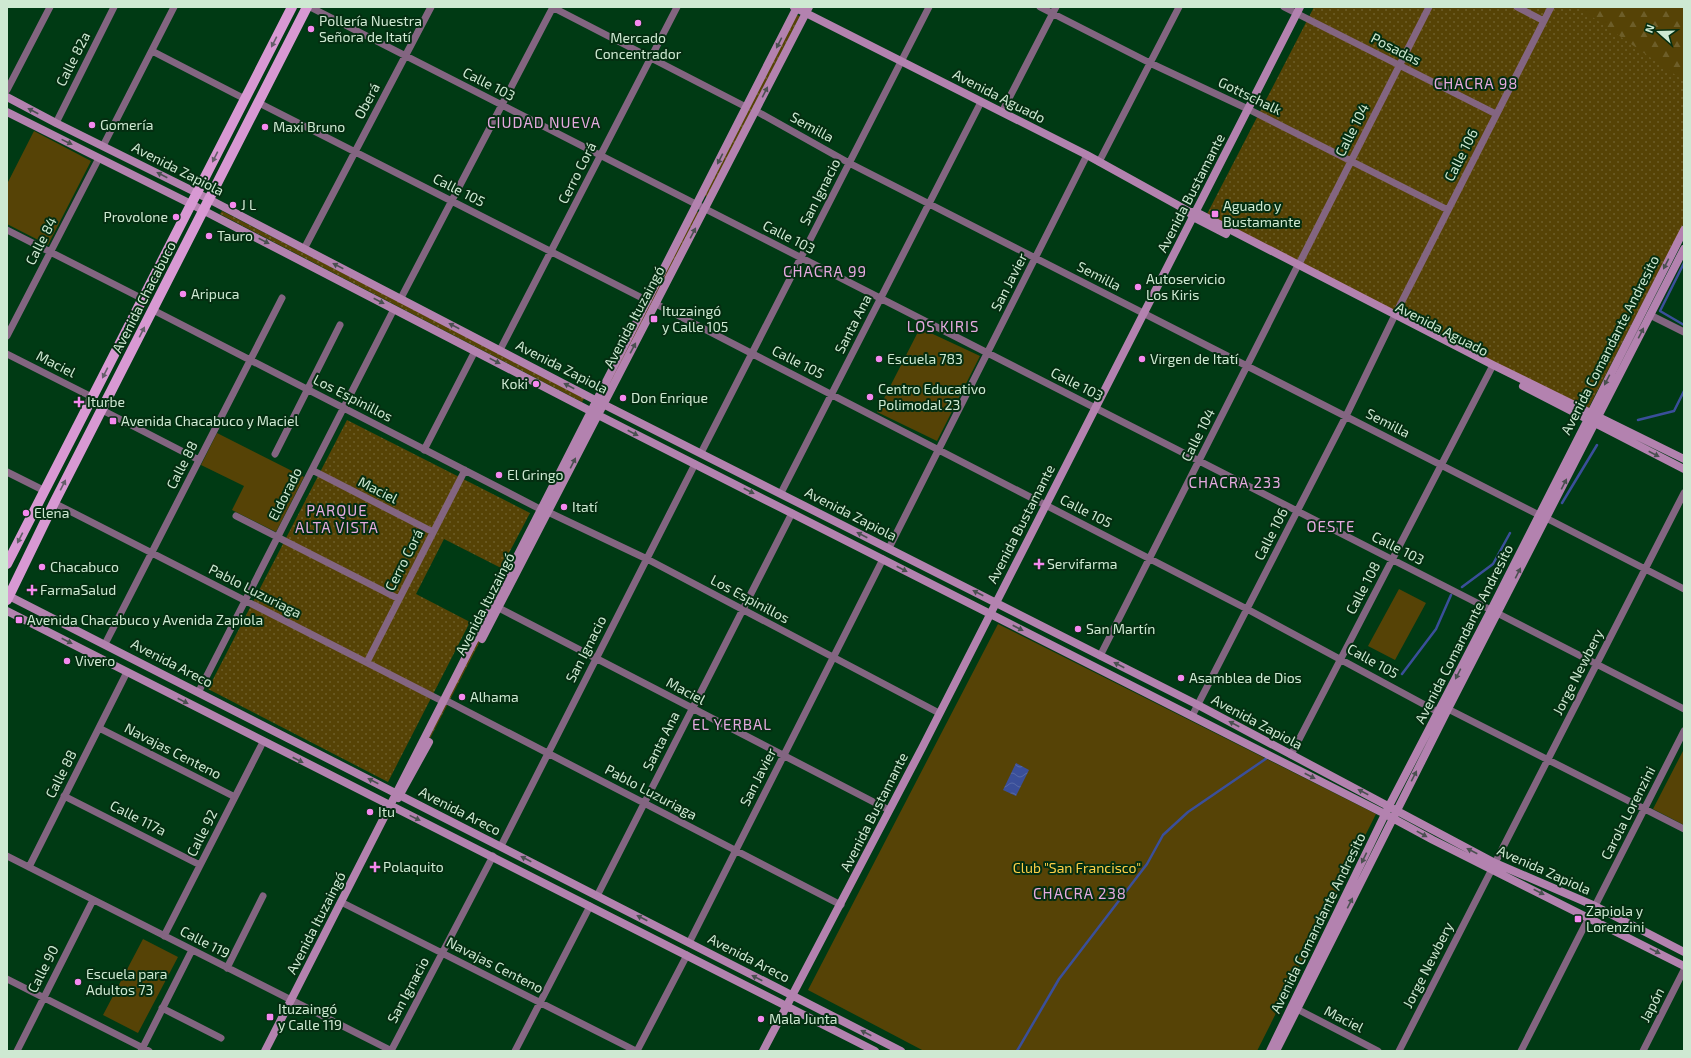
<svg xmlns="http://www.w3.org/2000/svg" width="1691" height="1058" font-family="'Exo 2',sans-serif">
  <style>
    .grass { fill: url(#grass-dots) }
    .forest { fill: url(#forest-firs) }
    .park { fill: #564306 }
    .water { fill: url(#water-waves) }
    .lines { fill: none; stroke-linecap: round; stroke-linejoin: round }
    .stream { stroke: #3a4f9a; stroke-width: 2.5 }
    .street { stroke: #836581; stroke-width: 7 }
    .secondary { stroke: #b382af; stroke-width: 8 }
    .primary { stroke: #d899d3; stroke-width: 10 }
    .oneway { fill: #635e68 }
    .oneway2 { fill: #4a5050 }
    .poi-dot { fill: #f589ef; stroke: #042e11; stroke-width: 1.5 }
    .labels { text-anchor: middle; stroke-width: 4; stroke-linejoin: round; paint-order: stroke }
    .poi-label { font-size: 14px; fill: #cee9d2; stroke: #042e11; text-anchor: start }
    .street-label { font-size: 14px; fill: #cee9d2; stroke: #042e11 }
    .park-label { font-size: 14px; fill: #fed048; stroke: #042e11 }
    .neighbourhood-label { font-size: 15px; letter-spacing: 1px; fill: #e5aae0; stroke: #042e11 }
  </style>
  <defs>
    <pattern id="grass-dots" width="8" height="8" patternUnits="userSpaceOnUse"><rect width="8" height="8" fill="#564306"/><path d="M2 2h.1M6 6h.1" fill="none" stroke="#6d5e29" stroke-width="1.8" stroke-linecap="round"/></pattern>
    <pattern id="forest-firs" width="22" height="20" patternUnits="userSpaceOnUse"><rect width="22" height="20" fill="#564306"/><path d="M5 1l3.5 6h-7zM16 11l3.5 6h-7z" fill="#6d5e29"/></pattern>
    <pattern id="water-waves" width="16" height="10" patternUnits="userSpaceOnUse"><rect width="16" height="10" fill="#3a4f9a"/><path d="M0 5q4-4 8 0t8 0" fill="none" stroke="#5568a7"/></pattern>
  </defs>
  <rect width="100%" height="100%" fill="#003a14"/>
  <path class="grass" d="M 1314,7 L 1684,7 L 1684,223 L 1587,411 L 1206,216 Z
    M 797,15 L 800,16 L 707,197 L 703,195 Z
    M 222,211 L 585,397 L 582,402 L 220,214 Z
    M 696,211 L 699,213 L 606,394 L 602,392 Z
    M 347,420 L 530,513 L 501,568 L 444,539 L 416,594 L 470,622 L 388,782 L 208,689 Z
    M 493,608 L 496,610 L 403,791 Z"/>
  <path class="forest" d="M 1578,7 L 1684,7 L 1684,81 Z"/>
  <path class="park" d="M 34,131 L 91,161 L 48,245 L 7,224 L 7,184 Z
    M 920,328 L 980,356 L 937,441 L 877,412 Z
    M 217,433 L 304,477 L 276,532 L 232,510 L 244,486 L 201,465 Z
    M 1399,589 L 1426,603 L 1395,660 L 1368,646 Z
    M 998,624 L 1376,814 L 1257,1051 L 924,1051 L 808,990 Z
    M 1684,749 L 1684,825 L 1653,809 Z
    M 143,939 L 178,957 L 138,1033 L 103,1015 Z"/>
  <path class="water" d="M 1016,763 L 1029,770 L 1016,796 L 1003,790 Z"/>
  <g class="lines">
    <path class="stream" d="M 1684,263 L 1660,311 L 1684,325
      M 1638,420 L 1674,411 L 1684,391
      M 1562,503 L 1597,445
      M 1462,587 L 1493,564 L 1510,533
      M 1402,674 L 1436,629 L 1451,595
      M 1017,1051 L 1059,979 L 1147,864 L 1163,835 L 1188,812 L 1267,758"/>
    <path class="street" d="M 310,7 L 1491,610
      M 552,7 L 746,107
      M 1040,7 L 1150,63 L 1248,109 L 1448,210
      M 1284,7 L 1496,114
      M 1517,7 L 1544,21
      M 152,51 L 245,99
      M 7,90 L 50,7
      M 259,103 L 648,301
      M 756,111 L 849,163 L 1539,515
      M 1002,112 L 1056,7
      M 56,123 L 114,7
      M 103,146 L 174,7
      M 1099,162 L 1179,7
      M 7,230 L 143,299
      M 304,249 L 431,7
      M 1298,266 L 1429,7
      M 401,298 L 553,7
      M 656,304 L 1247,609 L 1438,712
      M 153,310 L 542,510
      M 1395,315 L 1551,7
      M 1650,315 L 1684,332
      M 7,336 L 99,158
      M 500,350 L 677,7
      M 7,354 L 92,397
      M 102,410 L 199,460
      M 424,450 L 475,351
      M 701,453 L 929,7
      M 275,454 L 340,325
      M 312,470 L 433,532
      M 7,472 L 45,491
      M 781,493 L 981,102
      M 54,503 L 444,702
      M 548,512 L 647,559 L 939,713
      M 236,516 L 399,599
      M 1546,518 L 1684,589
      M 889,548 L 1087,155
      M 493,605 L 889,810
      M 1497,613 L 1684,709
      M 105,644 L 282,298
      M 1100,656 L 1296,269
      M 367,662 L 465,470
      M 199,691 L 394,309
      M 449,702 L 841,905
      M 1448,709 L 1684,829
      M 1192,716 L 1346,416 L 1393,319
      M 99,728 L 235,797
      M 1291,755 L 1491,369
      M 64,796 L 200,865
      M 501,846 L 695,464
      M 7,856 L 392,1051
      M 1495,863 L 1684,493
      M 29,867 L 127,672
      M 597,896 L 792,513
      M 341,902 L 636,1051
      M 1595,906 L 1684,731
      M 164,936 L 263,742
      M 689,943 L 883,559
      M 227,968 L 263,896
      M 7,979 L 149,1051
      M 162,1008 L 221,1038
      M 1297,1009 L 1378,1051
      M 17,1051 L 93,900
      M 141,1051 L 192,950
      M 391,1051 L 493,856
      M 515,1051 L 590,906
      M 637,1051 L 687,955
      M 1399,1051 L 1492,869
      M 1521,1051 L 1589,917
      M 1643,1051 L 1684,970"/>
    <path class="secondary" d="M 794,7 L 1087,155 L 1190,212 L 1196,212 L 1493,365 L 1684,459
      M 7,97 L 56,123 L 197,193 L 597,401 L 1198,705 L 1495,863 L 1595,906 L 1684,952
      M 7,112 L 191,204 L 598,415 L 1385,814 L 1433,840 L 1684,966
      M 1190,213 L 1193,217 L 1226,234
      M 1523,386 L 1684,469
      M 7,595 L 901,1051
      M 7,611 L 875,1051
      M 482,639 L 809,7
      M 398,798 L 429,742
      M 265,1051 L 797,7
      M 763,1051 L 922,748 L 1300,7
      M 1270,1051 L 1389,806 L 1491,610 L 1684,230
      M 1276,1051 L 1448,709 L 1684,249"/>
    <path class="primary" d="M 7,564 L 292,7
      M 7,600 L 54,503 L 307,7"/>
  </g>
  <defs><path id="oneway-solid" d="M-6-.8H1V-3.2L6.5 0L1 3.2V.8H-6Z"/></defs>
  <g class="oneway">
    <use href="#oneway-solid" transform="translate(274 42) rotate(117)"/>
    <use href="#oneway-solid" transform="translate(215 157) rotate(117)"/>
    <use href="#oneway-solid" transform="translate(142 332) rotate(-63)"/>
    <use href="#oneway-solid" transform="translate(105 373) rotate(117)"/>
    <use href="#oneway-solid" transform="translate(63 485) rotate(-63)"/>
    <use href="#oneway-solid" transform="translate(20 538) rotate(117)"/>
  </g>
  <g class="oneway2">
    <use href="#oneway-solid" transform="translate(779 43) rotate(117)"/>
    <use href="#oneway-solid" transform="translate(765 92) rotate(-63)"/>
    <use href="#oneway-solid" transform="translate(33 111) rotate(-152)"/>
    <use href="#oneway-solid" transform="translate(67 142) rotate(26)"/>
    <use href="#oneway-solid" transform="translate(720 159) rotate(117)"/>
    <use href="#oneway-solid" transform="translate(162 175) rotate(-153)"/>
    <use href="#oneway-solid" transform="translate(693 233) rotate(-62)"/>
    <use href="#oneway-solid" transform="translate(264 241) rotate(27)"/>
    <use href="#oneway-solid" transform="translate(1666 264) rotate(117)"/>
    <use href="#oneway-solid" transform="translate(338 266) rotate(-153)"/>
    <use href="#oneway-solid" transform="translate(379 301) rotate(27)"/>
    <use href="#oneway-solid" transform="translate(454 326) rotate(-152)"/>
    <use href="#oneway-solid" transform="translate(1641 333) rotate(-63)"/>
    <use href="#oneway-solid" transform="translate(633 348) rotate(-62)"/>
    <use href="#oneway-solid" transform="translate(495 361) rotate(27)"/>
    <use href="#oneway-solid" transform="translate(1607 380) rotate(117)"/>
    <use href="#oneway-solid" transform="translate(569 386) rotate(-152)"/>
    <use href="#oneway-solid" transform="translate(633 433) rotate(27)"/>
    <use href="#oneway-solid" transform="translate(1654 454) rotate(27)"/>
    <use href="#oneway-solid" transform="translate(573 463) rotate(-63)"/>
    <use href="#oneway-solid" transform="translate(1564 484) rotate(-63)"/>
    <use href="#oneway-solid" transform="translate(749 491) rotate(27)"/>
    <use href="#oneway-solid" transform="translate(862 535) rotate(-153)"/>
    <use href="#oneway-solid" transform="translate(902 569) rotate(27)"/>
    <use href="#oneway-solid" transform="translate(1518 573) rotate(-63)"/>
    <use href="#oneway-solid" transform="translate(978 593) rotate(-153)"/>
    <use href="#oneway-solid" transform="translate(1018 628) rotate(27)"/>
    <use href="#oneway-solid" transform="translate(67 641) rotate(27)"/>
    <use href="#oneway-solid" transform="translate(1119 665) rotate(-153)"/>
    <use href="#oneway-solid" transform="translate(1458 674) rotate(117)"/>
    <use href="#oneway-solid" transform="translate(183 701) rotate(27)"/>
    <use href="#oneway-solid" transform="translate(1234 724) rotate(-152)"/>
    <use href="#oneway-solid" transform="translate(298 760) rotate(27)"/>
    <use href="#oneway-solid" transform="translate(1310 776) rotate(27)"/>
    <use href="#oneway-solid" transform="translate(1414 776) rotate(-63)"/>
    <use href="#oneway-solid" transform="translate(373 781) rotate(-153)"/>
    <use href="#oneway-solid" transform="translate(1363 792) rotate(-152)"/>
    <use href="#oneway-solid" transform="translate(415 818) rotate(26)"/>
    <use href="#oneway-solid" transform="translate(1422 834) rotate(29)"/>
    <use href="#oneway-solid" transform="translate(1472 851) rotate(-153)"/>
    <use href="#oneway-solid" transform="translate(1364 858) rotate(116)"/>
    <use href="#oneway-solid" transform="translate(526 859) rotate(-153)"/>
    <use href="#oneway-solid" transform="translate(1539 892) rotate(27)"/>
    <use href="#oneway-solid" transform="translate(1350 903) rotate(-63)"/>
    <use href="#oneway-solid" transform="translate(642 918) rotate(-153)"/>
    <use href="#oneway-solid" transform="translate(1655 951) rotate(27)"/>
    <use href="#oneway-solid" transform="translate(757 978) rotate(-153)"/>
    <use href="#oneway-solid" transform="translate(866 1033) rotate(-153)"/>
  </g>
  <g class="poi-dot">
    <circle cx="638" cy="23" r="4"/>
    <circle cx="311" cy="29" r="4"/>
    <circle cx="92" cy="125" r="4"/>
    <circle cx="265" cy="127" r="4"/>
    <circle cx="233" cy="205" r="4"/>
    <rect x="1211" y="210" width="8" height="8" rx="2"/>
    <circle cx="176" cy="217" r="4"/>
    <circle cx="209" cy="236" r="4"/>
    <circle cx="1138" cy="287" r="4"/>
    <circle cx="183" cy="294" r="4"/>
    <rect x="650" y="315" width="8" height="8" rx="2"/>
    <circle cx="879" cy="359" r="4"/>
    <circle cx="1142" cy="359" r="4"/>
    <circle cx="536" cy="384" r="4"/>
    <circle cx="870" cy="397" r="4"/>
    <circle cx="623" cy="398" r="4"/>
    <path d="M77 396h4v4h4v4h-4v4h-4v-4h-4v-4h4z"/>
    <rect x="109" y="417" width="8" height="8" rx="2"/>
    <circle cx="499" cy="475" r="4"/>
    <circle cx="564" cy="507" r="4"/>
    <circle cx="26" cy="513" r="4"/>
    <path d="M1037 558h4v4h4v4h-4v4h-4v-4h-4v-4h4z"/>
    <circle cx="42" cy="567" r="4"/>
    <path d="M30 584h4v4h4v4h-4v4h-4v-4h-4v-4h4z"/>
    <rect x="15" y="616" width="8" height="8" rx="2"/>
    <circle cx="1078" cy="629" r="4"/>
    <circle cx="67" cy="661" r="4"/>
    <circle cx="1181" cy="678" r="4"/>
    <circle cx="462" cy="697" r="4"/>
    <circle cx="370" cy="812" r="4"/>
    <path d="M373 861h4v4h4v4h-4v4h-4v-4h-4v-4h4z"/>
    <rect x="1574" y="915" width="8" height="8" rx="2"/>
    <circle cx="78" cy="982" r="4"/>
    <rect x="266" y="1013" width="8" height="8" rx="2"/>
    <circle cx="761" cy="1019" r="4"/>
  </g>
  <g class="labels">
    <g class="poi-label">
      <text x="319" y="26">Pollería Nuestra<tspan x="319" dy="16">Señora de Itatí</tspan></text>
      <text x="638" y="43" text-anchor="middle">Mercado<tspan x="638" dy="16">Concentrador</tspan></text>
      <text x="100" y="130">Gomería</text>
      <text x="273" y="132">Maxi Bruno</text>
      <text x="241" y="210">J L</text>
      <text x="1223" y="211">Aguado y<tspan x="1223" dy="16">Bustamante</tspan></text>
      <text x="168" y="222" text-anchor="end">Provolone</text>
      <text x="217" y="241">Tauro</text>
      <text x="1146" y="284">Autoservicio<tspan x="1146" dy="16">Los Kiris</tspan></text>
      <text x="191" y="299">Aripuca</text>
      <text x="662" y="316">Ituzaingó<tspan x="662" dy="16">y Calle 105</tspan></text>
      <text x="887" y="364">Escuela 783</text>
      <text x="1150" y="364">Virgen de Itatí</text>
      <text x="528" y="389" text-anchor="end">Koki</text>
      <text x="878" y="394">Centro Educativo<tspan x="878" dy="16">Polimodal 23</tspan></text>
      <text x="631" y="403">Don Enrique</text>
      <text x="87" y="407">Iturbe</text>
      <text x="121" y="426">Avenida Chacabuco y Maciel</text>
      <text x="507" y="480">El Gringo</text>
      <text x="572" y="512">Itatí</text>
      <text x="34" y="518">Elena</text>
      <text x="1047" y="569">Servifarma</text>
      <text x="50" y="572">Chacabuco</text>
      <text x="40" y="595">FarmaSalud</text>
      <text x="27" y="625">Avenida Chacabuco y Avenida Zapiola</text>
      <text x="1086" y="634">San Martín</text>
      <text x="75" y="666">Vivero</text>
      <text x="1189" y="683">Asamblea de Dios</text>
      <text x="470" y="702">Alhama</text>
      <text x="378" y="817">Itu</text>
      <text x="383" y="872">Polaquito</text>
      <text x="1586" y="916">Zapiola y<tspan x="1586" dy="16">Lorenzini</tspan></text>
      <text x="86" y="979">Escuela para<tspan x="86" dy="16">Adultos 73</tspan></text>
      <text x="278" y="1014">Ituzaingó<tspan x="278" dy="16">y Calle 119</tspan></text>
      <text x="769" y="1024">Mala Junta</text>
    </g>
    <g class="street-label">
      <text transform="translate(1396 49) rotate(27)" y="5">Posadas</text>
      <text transform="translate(73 59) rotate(-63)" y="5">Calle 82a</text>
      <text transform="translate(489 84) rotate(27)" y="5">Calle 103</text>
      <text transform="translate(999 96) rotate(27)" y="5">Avenida Aguado</text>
      <text transform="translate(1250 96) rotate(26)" y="5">Gottschalk</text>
      <text transform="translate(367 101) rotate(-62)" y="5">Oberá</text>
      <text transform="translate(812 127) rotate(29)" y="5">Semilla</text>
      <text transform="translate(1352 130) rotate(-63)" y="5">Calle 104</text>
      <text transform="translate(1461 155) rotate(-63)" y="5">Calle 106</text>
      <text transform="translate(178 169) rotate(27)" y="5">Avenida Zapiola</text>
      <text transform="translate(577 173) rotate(-63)" y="5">Cerro Corá</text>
      <text transform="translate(459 190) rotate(27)" y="5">Calle 105</text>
      <text transform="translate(820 192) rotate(-63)" y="5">San Ignacio</text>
      <text transform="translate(1191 193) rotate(-63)" y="5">Avenida Bustamante</text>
      <text transform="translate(789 237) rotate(27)" y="5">Calle 103</text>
      <text transform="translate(41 241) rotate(-63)" y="5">Calle 84</text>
      <text transform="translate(1099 276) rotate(27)" y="5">Semilla</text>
      <text transform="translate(1009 282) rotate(-63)" y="5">San Javier</text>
      <text transform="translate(144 297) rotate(-63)" y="5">Avenida Chacabuco</text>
      <text transform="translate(634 317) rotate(-62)" y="5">Avenida Ituzaingó</text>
      <text transform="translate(853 324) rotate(-63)" y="5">Santa Ana</text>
      <text transform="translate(1442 329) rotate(27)" y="5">Avenida Aguado</text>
      <text transform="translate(1610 345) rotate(-63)" y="5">Avenida Comandante Andresito</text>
      <text transform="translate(798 362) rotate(27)" y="5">Calle 105</text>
      <text transform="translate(56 364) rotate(27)" y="5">Maciel</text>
      <text transform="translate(562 367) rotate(27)" y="5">Avenida Zapiola</text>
      <text transform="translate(1077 384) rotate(27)" y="5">Calle 103</text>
      <text transform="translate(353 398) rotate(27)" y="5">Los Espinillos</text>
      <text transform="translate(1388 423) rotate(27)" y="5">Semilla</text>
      <text transform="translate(1198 435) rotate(-63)" y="5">Calle 104</text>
      <text transform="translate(182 465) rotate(-63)" y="5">Calle 88</text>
      <text transform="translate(378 490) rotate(27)" y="5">Maciel</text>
      <text transform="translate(285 494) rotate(-63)" y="5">Eldorado</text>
      <text transform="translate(1086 511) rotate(27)" y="5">Calle 105</text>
      <text transform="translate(851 514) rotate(27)" y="5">Avenida Zapiola</text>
      <text transform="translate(1021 524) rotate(-63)" y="5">Avenida Bustamante</text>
      <text transform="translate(1271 534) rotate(-63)" y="5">Calle 106</text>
      <text transform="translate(1398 548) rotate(27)" y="5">Calle 103</text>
      <text transform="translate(404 560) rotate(-63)" y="5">Cerro Corá</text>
      <text transform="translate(1363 588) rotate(-62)" y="5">Calle 108</text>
      <text transform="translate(255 591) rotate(27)" y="5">Pablo Luzuriaga</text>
      <text transform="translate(750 599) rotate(28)" y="5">Los Espinillos</text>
      <text transform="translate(485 604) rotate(-63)" y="5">Avenida Ituzaingó</text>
      <text transform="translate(1464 634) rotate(-63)" y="5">Avenida Comandante Andresito</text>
      <text transform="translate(586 649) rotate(-63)" y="5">San Ignacio</text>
      <text transform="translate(1373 661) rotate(29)" y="5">Calle 105</text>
      <text transform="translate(172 663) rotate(27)" y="5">Avenida Areco</text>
      <text transform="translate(1578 672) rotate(-63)" y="5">Jorge Newbery</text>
      <text transform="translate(686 691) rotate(28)" y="5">Maciel</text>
      <text transform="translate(1257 722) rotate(28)" y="5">Avenida Zapiola</text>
      <text transform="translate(661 741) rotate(-63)" y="5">Santa Ana</text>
      <text transform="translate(173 751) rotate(27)" y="5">Navajas Centeno</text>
      <text transform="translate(61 774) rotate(-63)" y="5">Calle 88</text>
      <text transform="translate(758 777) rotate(-63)" y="5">San Javier</text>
      <text transform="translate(651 792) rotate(28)" y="5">Pablo Luzuriaga</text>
      <text transform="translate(460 811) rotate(27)" y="5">Avenida Areco</text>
      <text transform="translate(874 812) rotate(-63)" y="5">Avenida Bustamante</text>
      <text transform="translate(1628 813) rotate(-63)" y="5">Carola Lorenzini</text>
      <text transform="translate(138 818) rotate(27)" y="5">Calle 117a</text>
      <text transform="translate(202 833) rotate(-63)" y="5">Calle 92</text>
      <text transform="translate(1544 870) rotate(24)" y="5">Avenida Zapiola</text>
      <text transform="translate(316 923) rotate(-63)" y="5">Avenida Ituzaingó</text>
      <text transform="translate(1318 923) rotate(-64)" y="5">Avenida Comandante Andresito</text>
      <text transform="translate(205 942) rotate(27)" y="5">Calle 119</text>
      <text transform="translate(749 958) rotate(27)" y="5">Avenida Areco</text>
      <text transform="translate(495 965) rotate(27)" y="5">Navajas Centeno</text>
      <text transform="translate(1428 965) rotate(-63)" y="5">Jorge Newbery</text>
      <text transform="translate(43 969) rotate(-63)" y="5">Calle 90</text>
      <text transform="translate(408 990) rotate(-62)" y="5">San Ignacio</text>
      <text transform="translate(1652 1005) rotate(-63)" y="5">Japón</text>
      <text transform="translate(1344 1019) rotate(27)" y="5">Maciel</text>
    </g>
    <g class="park-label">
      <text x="1077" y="873">Club "San Francisco"</text>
    </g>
    <g class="neighbourhood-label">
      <text x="1476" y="89">CHACRA 98</text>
      <text x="544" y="128">CIUDAD NUEVA</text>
      <text x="825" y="277">CHACRA 99</text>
      <text x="943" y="332">LOS KIRIS</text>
      <text x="1235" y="488">CHACRA 233</text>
      <text x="337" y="516">PARQUE<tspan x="337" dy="17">ALTA VISTA</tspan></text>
      <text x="1331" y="532">OESTE</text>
      <text x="732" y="730">EL YERBAL</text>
      <text x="1080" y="899">CHACRA 238</text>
    </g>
  </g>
  <rect width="1691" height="1058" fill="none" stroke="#cee9d2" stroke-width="16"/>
  <g transform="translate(1659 32) rotate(290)" stroke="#042e11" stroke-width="3" paint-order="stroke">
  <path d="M0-3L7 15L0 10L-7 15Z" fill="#cee9d2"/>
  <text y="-6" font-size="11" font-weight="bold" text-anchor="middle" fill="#cee9d2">N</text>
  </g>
</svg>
